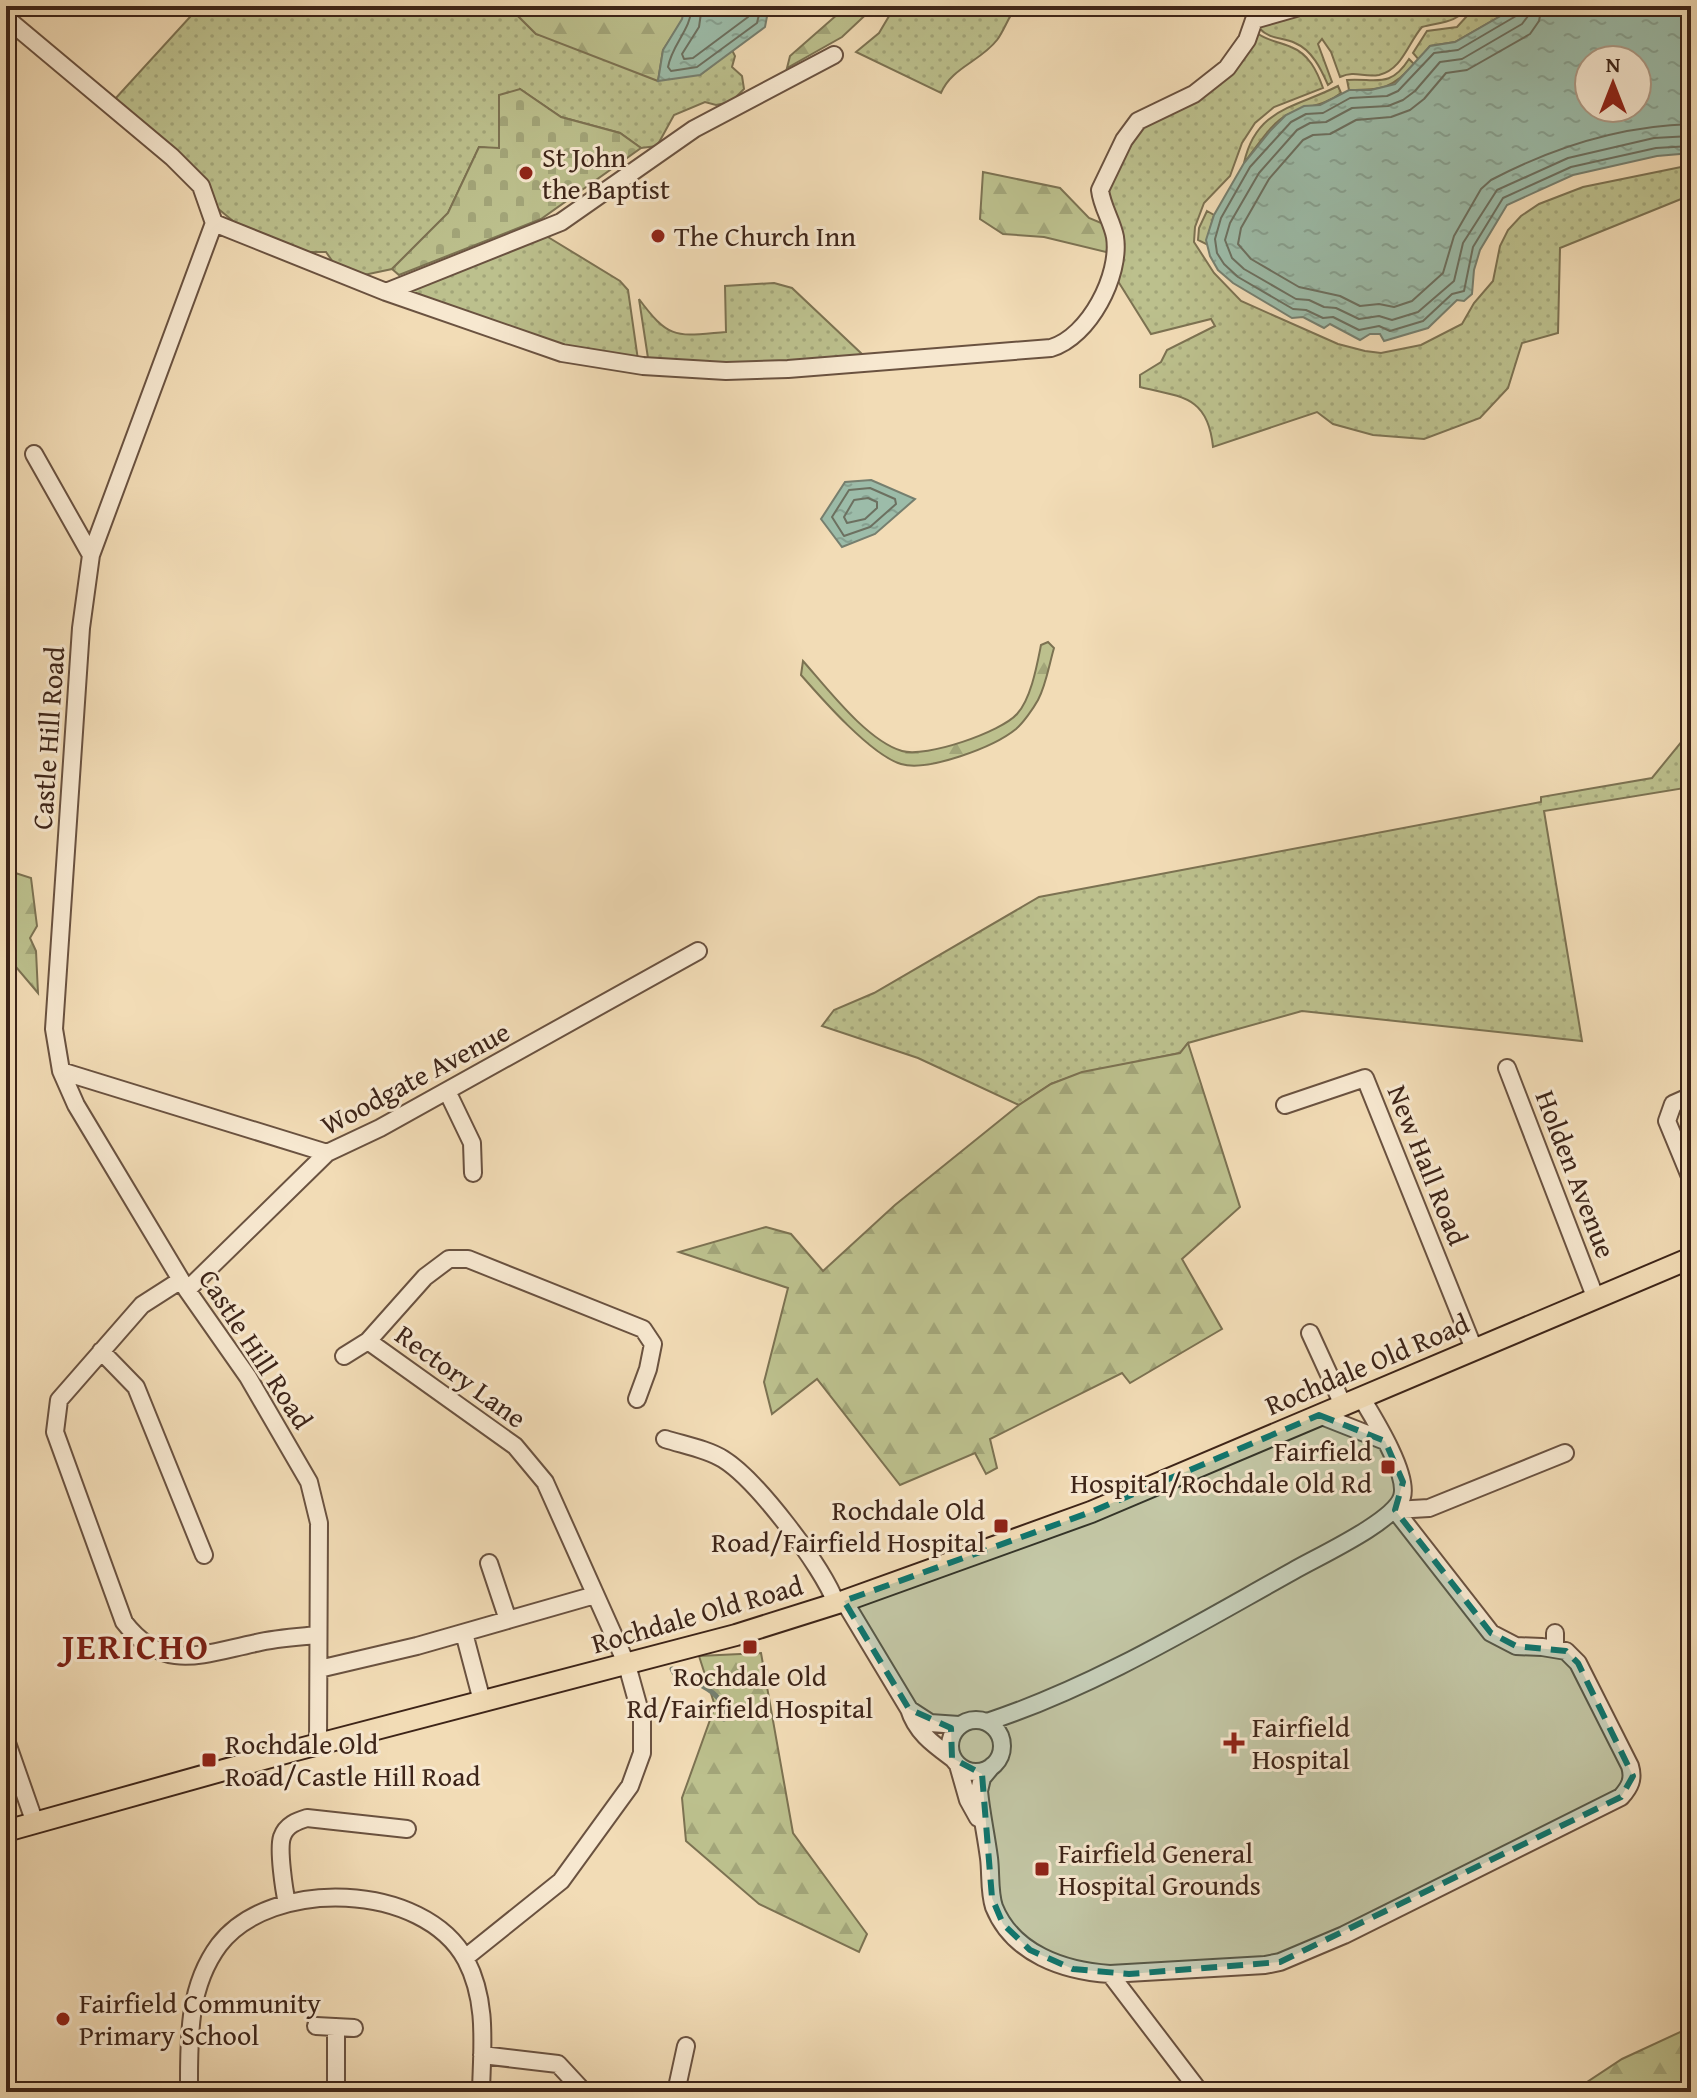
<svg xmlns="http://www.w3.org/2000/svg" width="1697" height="2098" font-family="'Gentium Book Plus',serif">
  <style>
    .grass { fill: url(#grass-dots); stroke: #7c7252; stroke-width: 2 }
    .forest { fill: url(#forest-firs); stroke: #7c7252; stroke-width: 2 }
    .cemetery { fill: url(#cemetery-stones); stroke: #7c7252; stroke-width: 2 }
    .water { fill: url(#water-ripples); stroke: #767f6f; stroke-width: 2; fill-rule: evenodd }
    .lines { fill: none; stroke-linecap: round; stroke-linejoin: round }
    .shore { stroke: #6c7060; stroke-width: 2 }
    .stream { stroke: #767f6f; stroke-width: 5 }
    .minor-casing { stroke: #6a5240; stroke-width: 20 }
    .major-casing { stroke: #3d2418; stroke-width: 24 }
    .minor { stroke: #f7e8d0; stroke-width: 16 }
    .major { stroke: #f2dcb6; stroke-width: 20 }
    .marked { fill: #0f766e; fill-opacity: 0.2; stroke: #0f766e; stroke-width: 6; stroke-dasharray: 16 10; stroke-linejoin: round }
    .poi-dot { fill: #8f2418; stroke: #f7e8d0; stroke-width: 3 }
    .labels { text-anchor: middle; stroke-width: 6; stroke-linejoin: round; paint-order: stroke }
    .poi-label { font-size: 28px; fill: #3d2418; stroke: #f7e8d0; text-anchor: start }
    .street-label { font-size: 28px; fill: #3d2418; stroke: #f7e8d0 }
    .district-label { font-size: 36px; font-weight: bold; letter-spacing: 2px; fill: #7a1f14; stroke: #f7e8d0 }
  </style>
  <defs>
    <pattern id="grass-dots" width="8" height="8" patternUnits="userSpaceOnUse" patternTransform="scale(2)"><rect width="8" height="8" fill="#bcc08d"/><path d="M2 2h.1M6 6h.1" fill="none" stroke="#a2a579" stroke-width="1.8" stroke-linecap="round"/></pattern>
    <pattern id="forest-firs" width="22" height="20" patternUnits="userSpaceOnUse" patternTransform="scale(2)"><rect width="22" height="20" fill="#bcc08d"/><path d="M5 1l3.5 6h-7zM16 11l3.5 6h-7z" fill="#a2a579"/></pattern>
    <pattern id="cemetery-stones" width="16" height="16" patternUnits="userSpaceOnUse" patternTransform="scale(2)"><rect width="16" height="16" fill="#bcc08d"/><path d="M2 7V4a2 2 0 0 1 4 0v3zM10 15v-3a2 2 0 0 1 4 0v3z" fill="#a2a579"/></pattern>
    <pattern id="water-ripples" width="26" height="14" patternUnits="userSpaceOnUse" patternTransform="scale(2)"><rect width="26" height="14" fill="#9cbca9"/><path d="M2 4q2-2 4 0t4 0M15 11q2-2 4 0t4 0" fill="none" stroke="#87a191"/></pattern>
  </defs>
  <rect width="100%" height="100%" fill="#f2dcb6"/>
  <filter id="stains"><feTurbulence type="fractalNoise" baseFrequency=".0025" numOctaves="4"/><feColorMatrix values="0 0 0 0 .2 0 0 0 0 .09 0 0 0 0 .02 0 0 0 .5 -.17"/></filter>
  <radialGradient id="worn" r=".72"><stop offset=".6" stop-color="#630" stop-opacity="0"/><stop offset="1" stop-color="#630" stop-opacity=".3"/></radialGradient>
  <path class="grass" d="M 200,6 L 508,6 L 536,34 L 700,75 L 732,50 L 735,56 L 732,67 L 742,76 L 744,89 L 731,102 L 716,105 L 705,102 L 674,115 L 657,146 L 641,148 L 620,133 L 561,117 L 520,89 L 499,149 L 479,147 L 448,213 L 392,269 L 364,275 L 335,265 L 326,252 L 306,252 L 244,230 L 216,207 L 207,180 L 115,99 Z
    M 895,6 L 1017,6 C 1008,17 1005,29 997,40 C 981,61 951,68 941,93 L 856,52 L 879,33 Z
    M 1324,6 L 1469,6 C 1457,23 1441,22 1422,27 C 1408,43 1402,70 1379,75 C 1363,78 1356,70 1340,77 L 1331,52 L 1322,39 L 1318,44 L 1332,82 L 1328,85 C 1321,69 1312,50 1295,43 C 1282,37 1270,40 1259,28 C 1273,14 1304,11 1324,6 Z
    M 1476,6 L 1518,6 L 1455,42 L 1430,46 L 1419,60 L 1413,53 L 1427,31 L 1457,27 Z
    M 1254,31 C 1266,41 1277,41 1291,47 C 1309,54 1317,71 1323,88 L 1274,107 L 1255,123 L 1242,143 L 1230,176 L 1204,203 L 1195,227 L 1194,242 L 1214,273 L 1241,301 L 1338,344 L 1365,351 L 1381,353 L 1421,345 L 1462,324 L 1474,303 L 1493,281 L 1500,246 L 1508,230 L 1521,216 L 1539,204 L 1583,187 L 1691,165 L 1691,195 L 1560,248 L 1558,333 L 1522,343 L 1508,388 L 1480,418 L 1424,439 L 1373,435 L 1333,424 L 1317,412 L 1213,447 C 1208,396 1182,397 1140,387 L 1140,375 L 1161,362 L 1167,350 L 1215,326 L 1211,319 L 1151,334 L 1116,278 L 1108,197 L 1109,184 L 1126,148 L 1145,123 L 1195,98 Z
    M 1409,59 L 1414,64 C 1393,89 1381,90 1349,90 L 1347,80 C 1376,78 1390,89 1409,59 Z
    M 1338,86 L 1341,93 C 1325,106 1305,106 1287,115 C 1270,124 1256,148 1244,163 C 1256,108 1295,108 1338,86 Z
    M 1207,211 L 1214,215 L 1207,240 L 1208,245 L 1198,240 L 1199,228 Z
    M 543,234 L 620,281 L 628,290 L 638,360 L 575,350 L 413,296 L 407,288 Z
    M 774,283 L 792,288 L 863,355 L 740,366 L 656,361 L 648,358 L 639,299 C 670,341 677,336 726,332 L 725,286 Z
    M 1691,730 L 1691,787 L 1544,811 L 1582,1041 L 1302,1011 L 1188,1043 L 1180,1053 L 1082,1073 L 1051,1084 L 1019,1105 L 918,1058 L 822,1026 L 834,1010 L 874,993 L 1039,897 L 1541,802 L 1541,797 L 1652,778 Z"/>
  <path class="forest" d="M 508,6 L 685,6 L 683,19 L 663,50 L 658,81 L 536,34 Z
    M 847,6 L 875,6 L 842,37 L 787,68 L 790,56 Z
    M 983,172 L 1060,188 L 1089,218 L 1106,225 L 1110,253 L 1044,237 L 1003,234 L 980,219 Z
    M 1048,642 L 1054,648 C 1049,665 1046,685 1038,700 C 1033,709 1023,723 1016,729 C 994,747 928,772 901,764 C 871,755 822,699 801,675 L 803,661 C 827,688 867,741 902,751 C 926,758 1001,732 1017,714 C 1031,699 1037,665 1041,645 Z
    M 6,870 L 31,878 L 37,926 L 30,938 L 36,951 L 38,993 L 11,961 L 6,959 Z
    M 1188,1043 L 1240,1207 L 1182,1259 L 1222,1329 L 1130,1383 L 1122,1373 L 990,1439 L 997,1468 L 986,1474 L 975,1453 L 900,1485 L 817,1379 L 772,1414 L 764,1382 L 788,1288 L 679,1252 L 766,1227 L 791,1234 L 823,1271 L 895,1205 L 1019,1105 L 1051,1084 L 1082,1072 L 1180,1053 Z
    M 761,1653 L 793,1833 L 867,1934 L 859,1952 L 759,1904 L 686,1841 L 682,1798 L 715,1706 L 699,1656 Z
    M 1691,2027 L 1691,2092 L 1572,2092 L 1622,2059 Z"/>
  <path class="cemetery" d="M 520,89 L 561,117 L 620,133 L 641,148 L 541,219 L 399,275 L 392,269 L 448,213 L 479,147 L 499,148 L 499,95 Z"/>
  <path class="water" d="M 685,6 L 769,6 L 765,27 L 700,75 L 658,81 L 663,50 L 682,19 Z
    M 1518,6 L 1681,6 L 1691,51 L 1691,153 L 1657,156 L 1573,175 L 1507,205 L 1480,250 L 1474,270 L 1472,294 L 1464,301 L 1457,300 L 1428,328 L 1384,341 L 1380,334 L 1370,334 L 1360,340 L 1330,324 L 1324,328 L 1303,317 L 1292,318 L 1233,283 L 1218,270 L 1210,256 L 1206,240 L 1214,215 L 1244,163 L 1270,131 L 1286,115 L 1304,106 L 1320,105 L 1349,90 L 1371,90 L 1395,84 L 1430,46 L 1455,42 ZM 1589,60 L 1637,60 L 1637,108 L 1589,108 Z
    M 871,480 L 915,499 L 875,534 L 842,547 L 821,519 L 845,482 Z"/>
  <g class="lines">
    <path class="shore" d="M 692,6 C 691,30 672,44 668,67 L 671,71 L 697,67 L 757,23 L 761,6
      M 702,6 L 699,27 L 682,54 L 684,59 L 693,58 L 748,17 L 750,6
      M 1520,6 L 1516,16 L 1458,50 L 1434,53 L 1398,91 L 1387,96 L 1350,98 L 1323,113 L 1306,114 L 1291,122 L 1250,167 L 1221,218 L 1215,239 L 1217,253 L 1224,264 L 1238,277 L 1293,309 L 1306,310 L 1323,318 L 1333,317 L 1359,330 L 1379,326 L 1390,331 L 1423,321 L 1452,294 L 1464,291 L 1473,247 L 1503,198 L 1571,167 L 1656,148 L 1691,146
      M 1530,6 L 1528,16 L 1522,24 L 1462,59 L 1440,62 L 1415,91 L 1403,100 L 1388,106 L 1352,108 L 1326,122 L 1310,123 L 1297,130 L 1259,173 L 1230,223 L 1225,240 L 1232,258 L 1244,269 L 1296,299 L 1309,300 L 1324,307 L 1336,308 L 1359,319 L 1379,316 L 1392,320 L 1418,312 L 1454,281 L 1463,243 L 1497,190 L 1568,158 L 1654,138 L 1691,136
      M 1542,6 L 1539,21 L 1530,34 L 1467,70 L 1446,73 L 1424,99 L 1410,110 L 1391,117 L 1356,120 L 1330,134 L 1313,135 L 1303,140 L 1269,179 L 1241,228 L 1238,244 L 1251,259 L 1299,287 L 1340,296 L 1360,306 L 1379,304 L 1394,307 L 1412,301 L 1443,273 L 1454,236 L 1481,189 L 1491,180 C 1552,148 1621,126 1691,124
      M 870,488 L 895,499 L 896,504 L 870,527 L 844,536 L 832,517 L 849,490 Z
      M 868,498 L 877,502 L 877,508 L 865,519 L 847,523 L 844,517 L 854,500 Z"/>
    <path class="stream" d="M 672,1669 L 674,1673 C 695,1683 727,1691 724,1719"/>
    <g class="minor-casing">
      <path id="minor" d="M 6,18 L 172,157 L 201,186 L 214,223 L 91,555 L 81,628 L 54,1029 L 61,1071 L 76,1105 L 187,1290 L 248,1377 L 309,1482 L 319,1523 L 318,1745
        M 214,223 L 386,292 L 562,353 L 643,366 L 726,371 L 788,369 L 1051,348 C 1089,337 1121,275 1115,237 C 1112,221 1102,207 1100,190 L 1124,140 L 1138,121 L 1194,94 L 1227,68 L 1247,40 L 1254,20 L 1303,6
        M 386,292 L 561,222 L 694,129 L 834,55
        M 34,454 L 91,555
        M 1507,1068 L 1596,1299
        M 61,1071 L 327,1153
        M 447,1091 L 472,1143 L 473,1173
        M 1691,1096 L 1673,1104 L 1667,1121 L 1691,1179
        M 1285,1105 L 1365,1078 L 1474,1349
        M 181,1280 L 142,1305 L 59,1400 L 55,1432 L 124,1622 C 163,1673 202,1654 256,1643 C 276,1638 297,1637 318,1635
        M 187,1290 L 327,1153 L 380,1128 L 698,951
        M 1310,1333 L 1343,1405
        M 101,1351 L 136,1387 L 204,1555
        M 344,1356 L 368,1341
        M 1319,1415 L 1385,1441
        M 665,1439 C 684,1445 707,1449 723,1459 C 757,1480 822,1566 836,1603
        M 1395,1510 L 1429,1508 L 1565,1453
        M 489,1563 L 508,1620
        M 844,1601 L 909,1709 C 916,1732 933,1744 952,1758
        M 464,1633 L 482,1701
        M 1555,1633 L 1555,1649
        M 319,1669 L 417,1646 L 595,1595
        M 910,1710 L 930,1723 L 959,1725
        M950 1746a26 26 0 1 1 52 0a26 26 0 1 1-52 0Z
        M 987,1722 C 1094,1687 1194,1626 1293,1571 C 1317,1557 1394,1522 1402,1497 C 1409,1474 1373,1417 1361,1397
        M 6,1740 L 35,1823
        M 958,1765 L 968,1800 L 978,1818
        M 992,1766 L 982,1778 L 979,1791 C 981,1813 986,1835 989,1858 C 991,1873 989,1892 994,1907 C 1013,1954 1064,1971 1110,1974 L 1265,1965 L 1280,1962 L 1344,1935 L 1621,1797 C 1630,1787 1634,1779 1630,1766 L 1578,1663 L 1566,1651 L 1542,1647 L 1516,1646 L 1491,1633 L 1395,1510
        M 287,1903 C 284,1890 278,1849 282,1837 C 286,1825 297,1821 307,1818 L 407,1829
        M 465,1958 L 561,1881 L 630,1786 L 642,1753 L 642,1719 L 627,1665 L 545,1482 L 515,1446 L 368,1341 L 425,1277 L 449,1259 L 468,1259 L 643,1329 L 653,1344 L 648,1369 L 637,1399
        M 1110,1974 L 1200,2092
        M 316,2026 L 354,2028
        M 482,2055 L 558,2064 L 584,2092
        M 189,2092 C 189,2041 187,1988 219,1945 C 271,1877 424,1882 466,1960 C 488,2002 482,2047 481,2092
        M 336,2092 L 336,2027
        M 676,2092 L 686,2046"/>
    </g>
    <g class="major-casing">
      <path id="major" d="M 6,1831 L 292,1751 L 736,1635 L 844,1601 L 1091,1512 L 1691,1258"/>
    </g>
    <use href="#minor" class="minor"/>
    <use href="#major" class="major"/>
  </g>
  <path class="marked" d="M 1319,1415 L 1385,1441 L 1403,1482 L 1395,1510 L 1491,1633 L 1516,1646 L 1566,1651 L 1578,1663 L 1633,1776 L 1621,1797 L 1280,1962 L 1129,1974 L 1073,1969 L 1030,1950 L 1003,1924 L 992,1898 L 982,1774 L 952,1758 L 951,1728 L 909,1709 L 844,1601 L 1091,1512 Z"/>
  <g class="poi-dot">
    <circle cx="526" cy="173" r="8"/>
    <circle cx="658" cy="236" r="8"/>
    <rect x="1380" y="1459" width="16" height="16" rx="4"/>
    <rect x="993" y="1518" width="16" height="16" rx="4"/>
    <rect x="742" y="1639" width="16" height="16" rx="4"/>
    <path d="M1230 1731h8v8h8v8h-8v8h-8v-8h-8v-8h8z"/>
    <rect x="201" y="1752" width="16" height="16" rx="4"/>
    <rect x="1034" y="1861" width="16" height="16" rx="4"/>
    <circle cx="63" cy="2019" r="8"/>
  </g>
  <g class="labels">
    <g class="poi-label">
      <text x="542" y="167">St John<tspan x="542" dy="32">the Baptist</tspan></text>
      <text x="674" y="246">The Church Inn</text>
      <text x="1372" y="1461" text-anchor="end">Fairfield<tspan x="1372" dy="32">Hospital/Rochdale Old Rd</tspan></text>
      <text x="985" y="1520" text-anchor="end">Rochdale Old<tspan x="985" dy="32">Road/Fairfield Hospital</tspan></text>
      <text x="750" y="1686" text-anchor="middle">Rochdale Old<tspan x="750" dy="32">Rd/Fairfield Hospital</tspan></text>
      <text x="1252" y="1737">Fairfield<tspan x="1252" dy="32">Hospital</tspan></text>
      <text x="225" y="1754">Rochdale Old<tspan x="225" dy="32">Road/Castle Hill Road</tspan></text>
      <text x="1058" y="1863">Fairfield General<tspan x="1058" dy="32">Hospital Grounds</tspan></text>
      <text x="79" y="2013">Fairfield Community<tspan x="79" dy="32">Primary School</tspan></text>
    </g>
    <g class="street-label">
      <text transform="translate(48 738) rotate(-86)" y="10">Castle Hill Road</text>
      <text transform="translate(415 1078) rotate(-28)" y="10">Woodgate Avenue</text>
      <text transform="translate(1428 1165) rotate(68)" y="10">New Hall Road</text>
      <text transform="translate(1576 1174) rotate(69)" y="10">Holden Avenue</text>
      <text transform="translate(256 1349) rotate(57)" y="10">Castle Hill Road</text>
      <text transform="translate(1367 1364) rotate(-23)" y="10">Rochdale Old Road</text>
      <text transform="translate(461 1376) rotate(36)" y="10">Rectory Lane</text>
      <text transform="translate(697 1614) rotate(-16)" y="10">Rochdale Old Road</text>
    </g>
    <g class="district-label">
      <text x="136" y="1659">JERICHO</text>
    </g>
  </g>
  <rect width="1697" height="2098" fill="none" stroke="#f2dcb6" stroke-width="32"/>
  <rect x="8" y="8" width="1681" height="2082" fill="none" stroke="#3d2418" stroke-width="4"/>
  <rect x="16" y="16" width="1665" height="2066" fill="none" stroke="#3d2418" stroke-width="2"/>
  <g transform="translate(1613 84)"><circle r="38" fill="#f7e8d0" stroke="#ad9a86" stroke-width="2"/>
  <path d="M0-6L14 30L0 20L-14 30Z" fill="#8f2418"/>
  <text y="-12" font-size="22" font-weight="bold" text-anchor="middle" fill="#3d2418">N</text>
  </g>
  <rect width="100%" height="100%" filter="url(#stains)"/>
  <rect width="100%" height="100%" fill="url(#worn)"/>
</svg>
